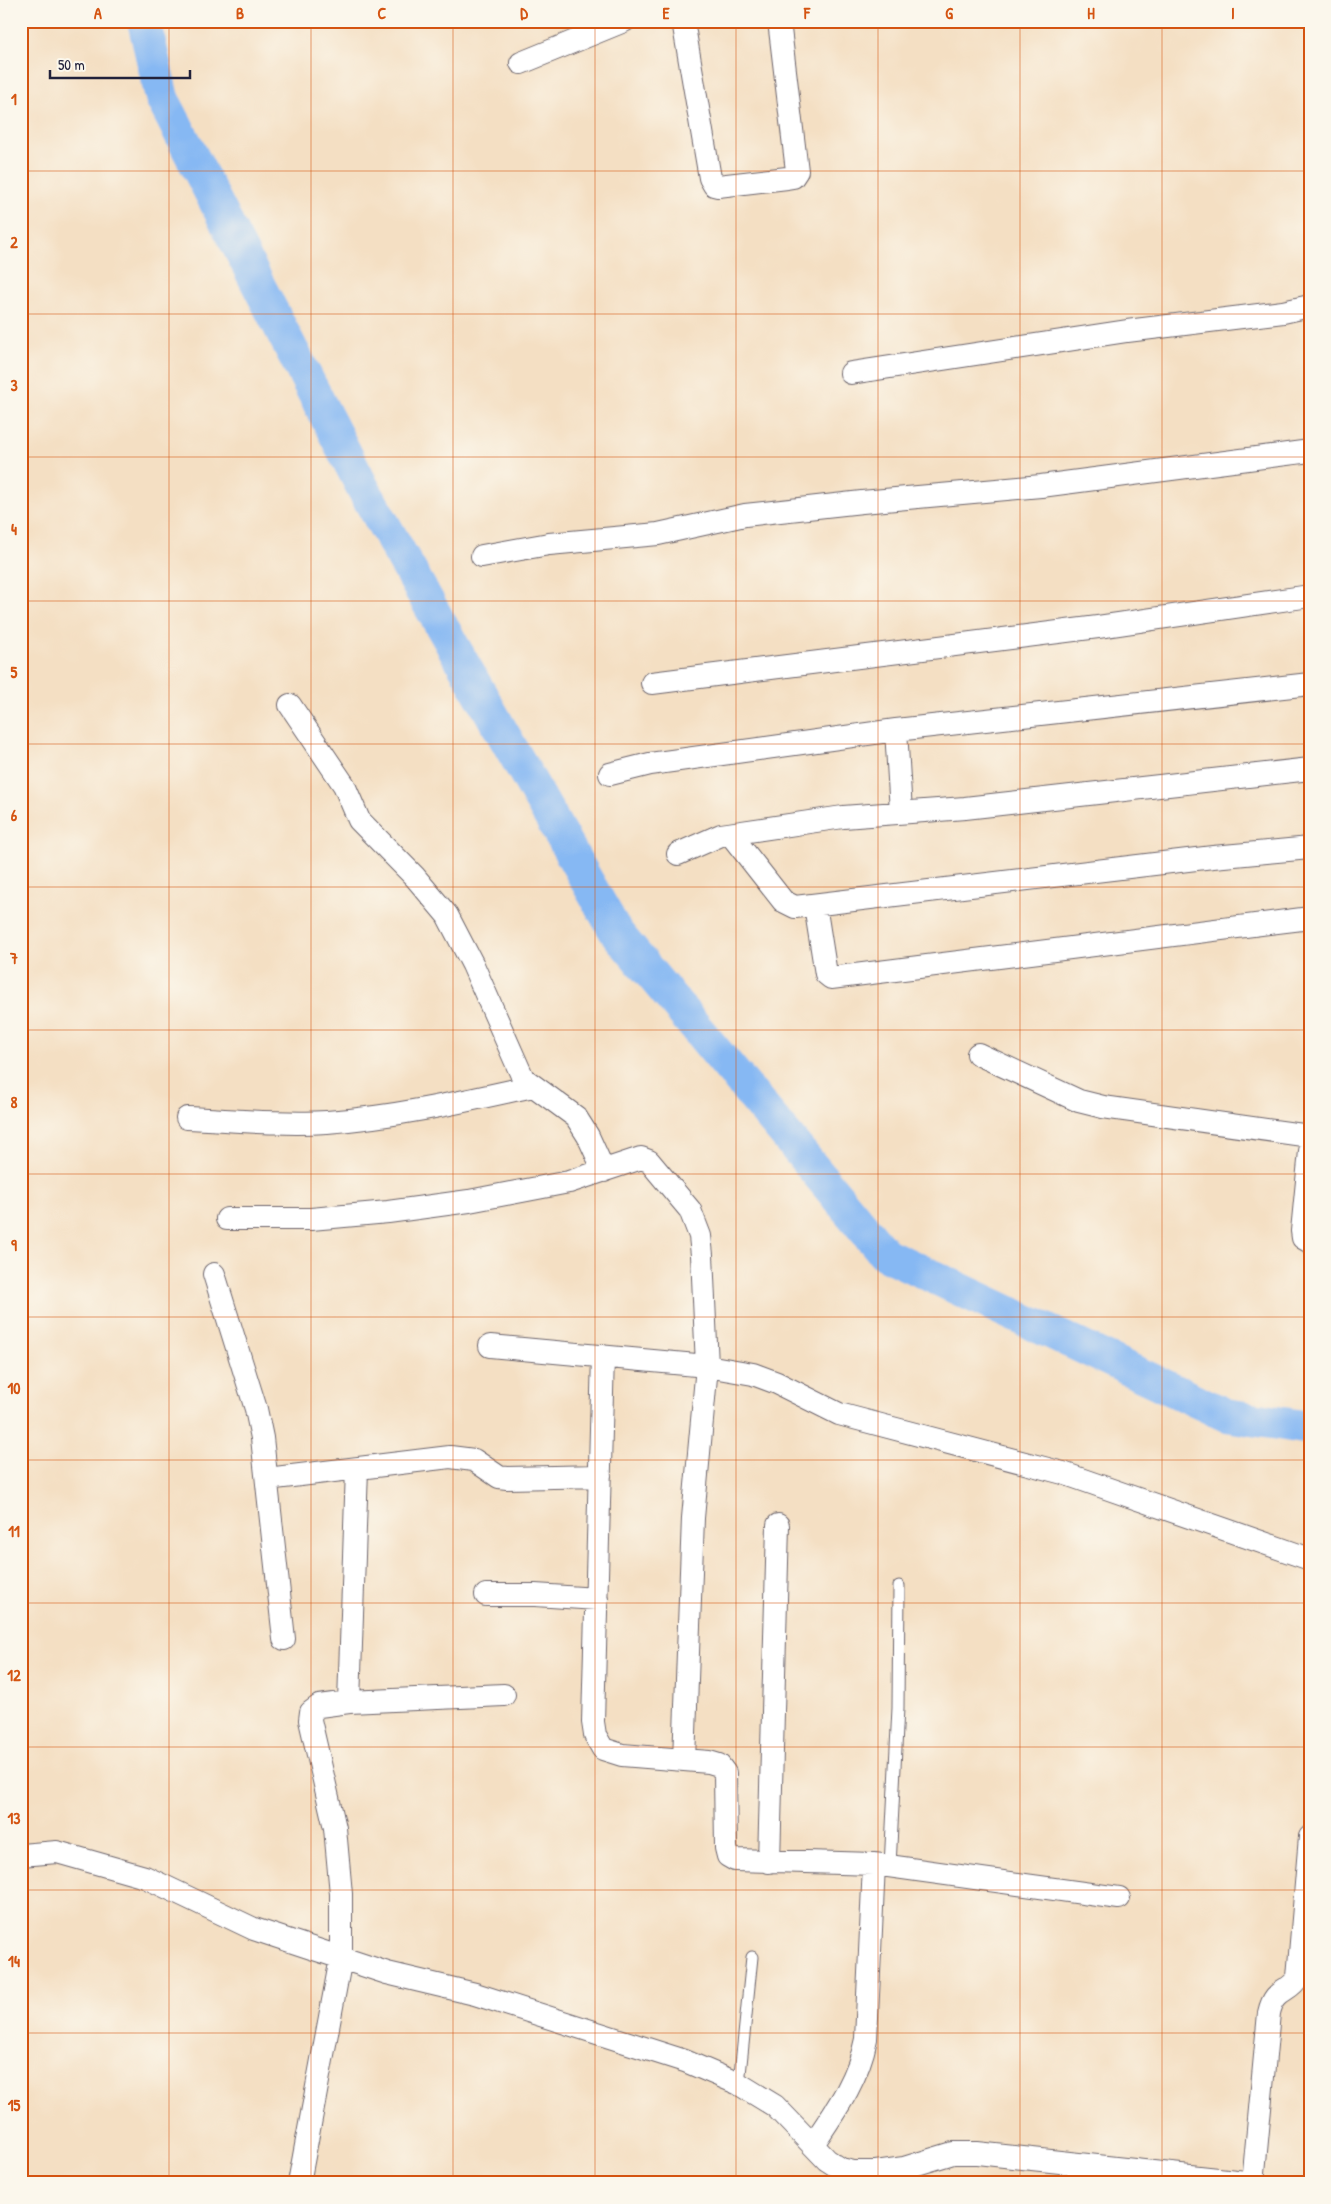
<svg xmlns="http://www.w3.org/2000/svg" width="1331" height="2204" font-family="'Patrick Hand',sans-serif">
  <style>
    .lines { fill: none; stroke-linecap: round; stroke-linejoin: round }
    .river { stroke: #86b8f3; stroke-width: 34 }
    .service-casing { stroke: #6c646b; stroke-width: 13 }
    .minor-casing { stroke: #6c646b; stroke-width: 24 }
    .service { stroke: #fff; stroke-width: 11 }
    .minor { stroke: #fff; stroke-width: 22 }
    .grid { fill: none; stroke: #d45411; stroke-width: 1; stroke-opacity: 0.55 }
    .neatline { fill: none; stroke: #d45411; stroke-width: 2 }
    .grid-label { font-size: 16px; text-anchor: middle; font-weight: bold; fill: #d45411 }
  </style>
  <rect width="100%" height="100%" fill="#fbf7ec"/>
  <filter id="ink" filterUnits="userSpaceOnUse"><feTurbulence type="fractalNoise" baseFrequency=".02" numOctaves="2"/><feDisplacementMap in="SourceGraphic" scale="10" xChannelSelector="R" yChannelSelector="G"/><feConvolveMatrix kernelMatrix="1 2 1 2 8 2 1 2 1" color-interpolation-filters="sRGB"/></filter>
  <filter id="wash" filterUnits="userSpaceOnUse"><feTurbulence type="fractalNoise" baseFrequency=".0096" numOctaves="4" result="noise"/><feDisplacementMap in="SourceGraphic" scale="20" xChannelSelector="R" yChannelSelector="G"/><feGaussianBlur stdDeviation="1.12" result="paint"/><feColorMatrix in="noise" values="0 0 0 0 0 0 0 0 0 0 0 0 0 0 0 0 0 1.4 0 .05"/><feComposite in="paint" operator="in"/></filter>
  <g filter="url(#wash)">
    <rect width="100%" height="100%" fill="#f4dfc3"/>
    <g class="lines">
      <path class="river" d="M 144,21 L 162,98 L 364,490 L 616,932 L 885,1254 L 1226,1415 L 1310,1428"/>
    </g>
  </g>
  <g filter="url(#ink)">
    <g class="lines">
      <g class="service-casing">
        <path id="service" d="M 890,1866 L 898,1708 L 899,1586
          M 739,2084 L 752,1957"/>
      </g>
      <g class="minor-casing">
        <path id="minor" d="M 683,21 L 710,178 L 714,185 L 718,186 L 787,178 L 793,177 L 797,171 L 779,21
          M 521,63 L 624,21
          M 851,373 L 1127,331 L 1283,312 L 1310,306
          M 482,556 L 549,544 L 658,534 L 745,515 L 862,502 L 1041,486 L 1310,451
          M 652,683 L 1098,627 L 1310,596
          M 290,705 L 344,785 L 359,820 L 415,877 L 447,915 L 473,965 L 523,1078 L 576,1117 L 588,1136 L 604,1171
          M 896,730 L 901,812
          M 610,774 L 650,764 L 896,730 L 1310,684
          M 731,835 L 783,901 L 795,907 L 1213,857 L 1310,848
          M 678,854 L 721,835 L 843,817 L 965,808 L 1310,769
          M 815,905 L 826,974 L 831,978 L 1310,918
          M 978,1054 L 1079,1101 L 1103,1107 L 1310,1136
          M 187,1118 C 233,1120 281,1125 327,1122 C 397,1117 465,1101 533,1086
          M 1310,1151 L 1302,1231 L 1303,1238 L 1310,1242
          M 227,1219 L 311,1219 L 388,1212 L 469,1201 L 569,1182 L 641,1158 L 649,1161 L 690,1210 L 700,1236 L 702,1255 L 707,1366 L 693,1518 L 684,1760
          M 214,1274 L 256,1409 L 262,1438 L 284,1639
          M 490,1346 L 707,1366 L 753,1374 L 777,1383 L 839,1414 L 1063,1473 L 1310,1559
          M 603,1356 L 593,1722 L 595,1735 L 603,1749 L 622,1755 L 709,1762 L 719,1765 L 725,1773 L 726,1848 L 728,1856 L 735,1860 L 874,1864 L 1119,1898
          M 267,1479 L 450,1457 L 474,1460 L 499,1477 L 507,1478 L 600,1476
          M 486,1595 L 535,1595 L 597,1599
          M 349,1702 L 357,1469
          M 21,1855 L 57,1852 L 145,1877 L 254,1929 L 387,1973 L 475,1994 L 685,2061 L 739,2084 L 775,2106 L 827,2160 L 841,2169 L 853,2172 L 876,2172 L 904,2168 L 953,2153 L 977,2153 L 1255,2183
          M 769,1862 L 778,1525
          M 813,2144 C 836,2110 858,2080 866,2039 L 874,1864
          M 299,2183 L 341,1958 L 341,1894 L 335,1828 L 310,1720 L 311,1712 L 319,1706 L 349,1702 L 504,1695
          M 1253,2183 L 1269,2013 C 1275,1986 1289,1994 1298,1977 L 1310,1837"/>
      </g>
      <use href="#service" class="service"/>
      <use href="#minor" class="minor"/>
    </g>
  </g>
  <path class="grid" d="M 169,21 L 169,2183M 311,21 L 311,2183M 453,21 L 453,2183M 595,21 L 595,2183M 736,21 L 736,2183M 878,21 L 878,2183M 1020,21 L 1020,2183M 1162,21 L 1162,2183M 21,171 L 1310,171M 21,314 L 1310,314M 21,457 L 1310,457M 21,601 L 1310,601M 21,744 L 1310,744M 21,887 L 1310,887M 21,1030 L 1310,1030M 21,1174 L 1310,1174M 21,1317 L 1310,1317M 21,1460 L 1310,1460M 21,1603 L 1310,1603M 21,1747 L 1310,1747M 21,1890 L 1310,1890M 21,2033 L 1310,2033"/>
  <rect width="1331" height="2204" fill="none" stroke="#fbf7ec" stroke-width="55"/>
  <path d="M50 70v8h140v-8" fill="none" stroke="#22223b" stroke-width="2.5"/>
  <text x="58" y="70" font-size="15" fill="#22223b" stroke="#fbf7ec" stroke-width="4" paint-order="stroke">50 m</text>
  <rect x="28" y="28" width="1276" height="2148" class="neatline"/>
  <g class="grid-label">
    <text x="98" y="19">A</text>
    <text x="240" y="19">B</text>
    <text x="382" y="19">C</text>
    <text x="524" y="19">D</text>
    <text x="666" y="19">E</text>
    <text x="807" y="19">F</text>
    <text x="949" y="19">G</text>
    <text x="1091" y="19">H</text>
    <text x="1233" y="19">I</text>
    <text x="14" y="105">1</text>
    <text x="14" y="248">2</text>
    <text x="14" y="391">3</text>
    <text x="14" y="535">4</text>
    <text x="14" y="678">5</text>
    <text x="14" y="821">6</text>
    <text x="14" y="964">7</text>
    <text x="14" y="1108">8</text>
    <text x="14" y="1251">9</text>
    <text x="14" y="1394">10</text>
    <text x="14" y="1537">11</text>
    <text x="14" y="1681">12</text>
    <text x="14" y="1824">13</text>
    <text x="14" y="1967">14</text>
    <text x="14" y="2111">15</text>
  </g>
</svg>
